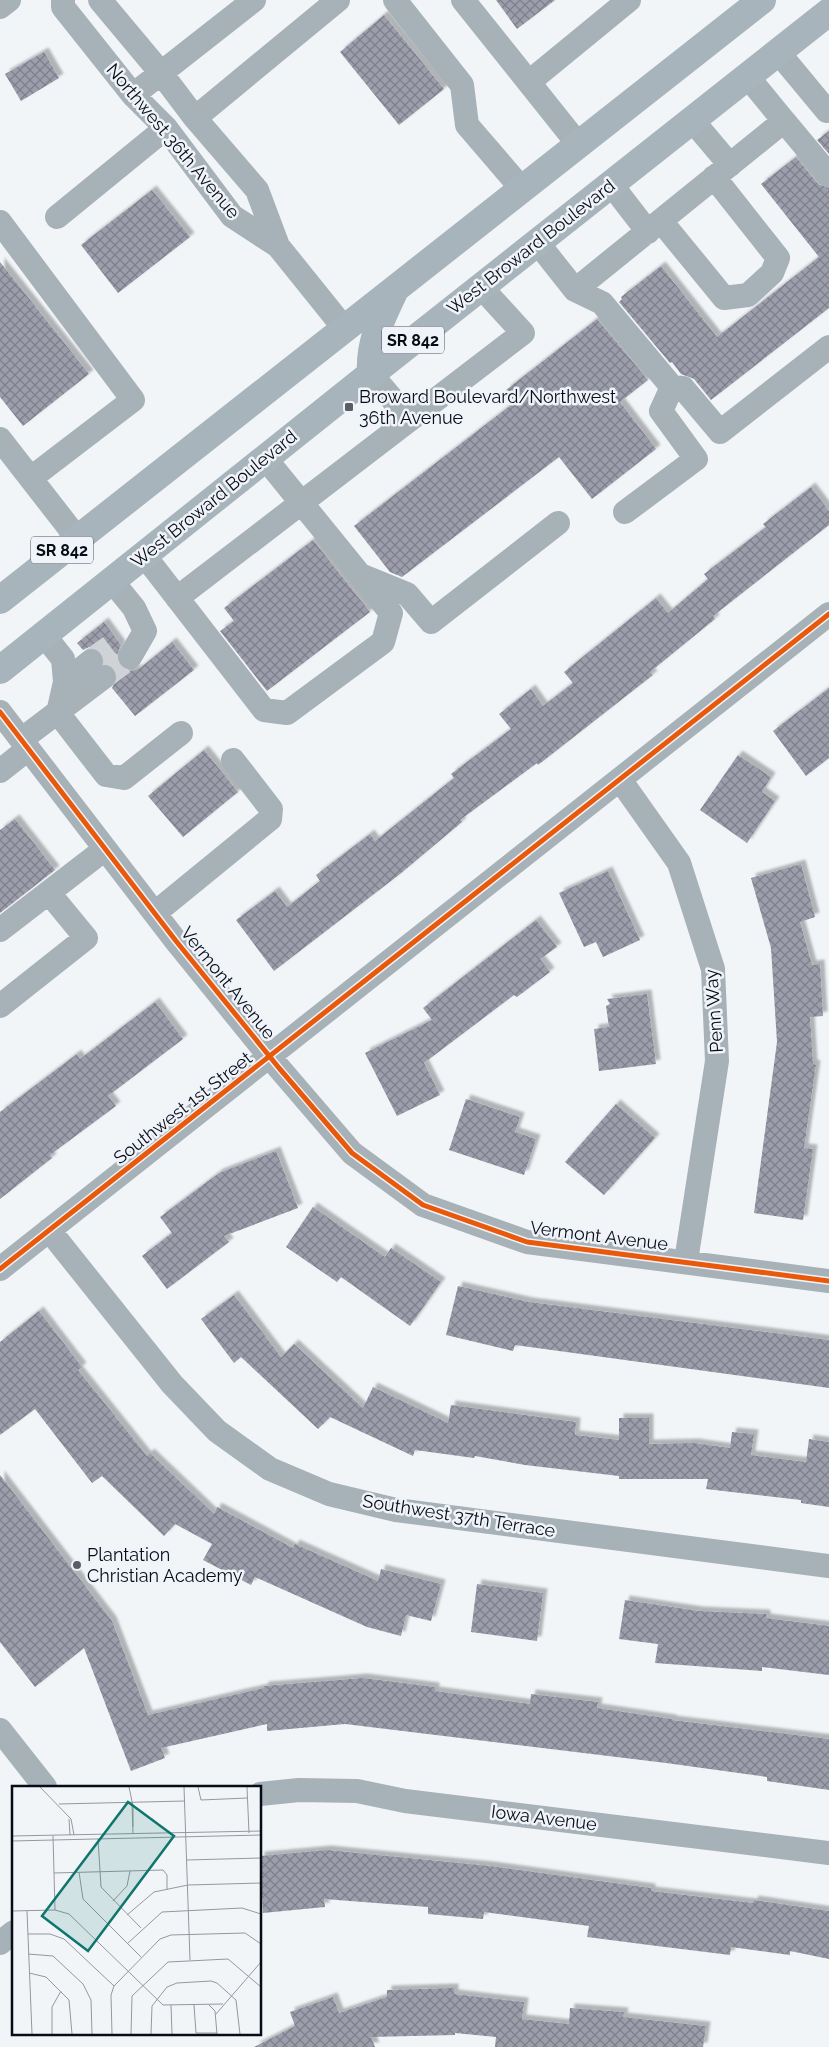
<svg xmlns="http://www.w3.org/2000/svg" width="829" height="2047" font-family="Raleway,sans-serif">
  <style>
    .building { fill: url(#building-cross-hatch); filter: url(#shadow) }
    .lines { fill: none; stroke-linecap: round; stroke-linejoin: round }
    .minor-tunnel { stroke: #cfd2d6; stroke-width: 24; stroke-dasharray: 24 12; stroke-linecap: butt }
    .minor { stroke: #a7b1b8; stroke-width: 24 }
    .major { stroke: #a8b4bb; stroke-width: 28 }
    .cycleway-casing { stroke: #f0f4fa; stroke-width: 8 }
    .cycleway { stroke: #e8590c; stroke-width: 5 }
    .poi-dot { fill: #595e66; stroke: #f0f4fa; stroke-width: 2 }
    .labels { text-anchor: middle; stroke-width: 5; stroke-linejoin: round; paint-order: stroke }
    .shield { fill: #f0f4fa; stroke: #4d525b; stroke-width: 1 }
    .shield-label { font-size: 16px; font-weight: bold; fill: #070d17 }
    .street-label { font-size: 18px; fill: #070d17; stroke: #f0f4fa }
    .poi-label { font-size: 18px; fill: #070d17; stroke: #f0f4fa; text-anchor: start }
    .inset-road { fill: none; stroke: #94989e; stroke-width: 1 }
    .view { fill: #0f766e; fill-opacity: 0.15; stroke: #0f766e; stroke-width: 2.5 }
    .inset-edge { fill: none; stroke: #070d17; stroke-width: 2.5 }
  </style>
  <defs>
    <pattern id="building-cross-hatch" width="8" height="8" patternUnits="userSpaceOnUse" patternTransform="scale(1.25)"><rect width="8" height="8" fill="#9d9eac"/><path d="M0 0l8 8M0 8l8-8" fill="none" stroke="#7e7f8b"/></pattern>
    <filter id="shadow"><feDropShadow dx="4.5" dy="-4.5" stdDeviation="1" flood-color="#0004"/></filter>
  </defs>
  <rect width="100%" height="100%" fill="#f2f5f8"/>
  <path class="building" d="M 496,0 L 555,0 L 517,29 Z
    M 384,15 L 444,89 L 399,125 L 340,52 Z
    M 44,52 L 59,78 L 21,101 L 5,74 Z
    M 829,131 L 829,154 L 817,140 Z
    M 796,157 L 818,184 L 829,188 L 829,308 L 711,400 L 694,379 L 681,374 L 672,362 L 670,363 L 619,302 L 622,299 L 621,297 L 661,266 L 717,337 L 819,257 L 761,184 Z
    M 152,190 L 190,237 L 118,293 L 81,245 Z
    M 0,262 L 89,374 L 23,426 L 0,397 Z
    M 597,319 L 648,380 L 620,402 L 656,449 L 592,499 L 559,457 L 402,577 L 390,572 L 354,526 L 515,402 L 506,390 Z
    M 811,487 L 829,511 L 829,525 L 713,616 L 715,619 L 650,672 L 653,675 L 538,765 L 537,763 L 460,820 L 462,822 L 400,874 L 274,971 L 236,920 L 275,891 L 287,907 L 320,881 L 316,875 L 370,834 L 375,841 L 454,778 L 451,774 L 511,729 L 499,714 L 531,689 L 543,706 L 573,683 L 564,672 L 656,598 L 668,613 L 708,579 L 704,574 L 766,527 L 763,524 Z
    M 313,540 L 370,612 L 267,691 L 220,631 L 234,621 L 224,608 Z
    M 104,622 L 121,645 L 116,657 L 118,664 L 124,669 L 130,671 L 139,669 L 172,642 L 194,670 L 135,716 L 112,688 L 118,676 L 115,668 L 104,664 L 102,653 L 96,648 L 89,647 L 83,650 L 77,643 Z
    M 829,688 L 829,758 L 806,776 L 773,731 Z
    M 204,750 L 238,792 L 183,837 L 148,796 Z
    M 738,755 L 771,777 L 762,792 L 775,801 L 747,843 L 700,810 Z
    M 15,819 L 55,870 L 0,913 L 0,830 Z
    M 801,864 L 815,917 L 800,922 L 812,965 L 820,964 L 823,1016 L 810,1017 L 813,1064 L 816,1065 L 804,1148 L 813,1149 L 803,1220 L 754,1213 L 777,1042 L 771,948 L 751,878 Z
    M 608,871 L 640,940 L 603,957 L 596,942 L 584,947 L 559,893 Z
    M 536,920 L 557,947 L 540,959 L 550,972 L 517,997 L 514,995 L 424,1063 L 440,1095 L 397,1116 L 365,1053 L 432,1020 L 423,1008 Z
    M 647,994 L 656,1064 L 599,1071 L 594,1029 L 609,1027 L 606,1006 L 610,1004 L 607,999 Z
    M 155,1002 L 183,1039 L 108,1096 L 116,1106 L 50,1155 L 52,1158 L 0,1199 L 0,1112 L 77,1054 L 80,1059 Z
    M 466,1099 L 520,1117 L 515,1132 L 536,1139 L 524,1175 L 449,1150 Z
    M 616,1104 L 655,1138 L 604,1195 L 565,1162 Z
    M 276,1151 L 298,1208 L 224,1236 L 229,1242 L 167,1289 L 142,1256 L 172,1233 L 160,1217 L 219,1173 Z
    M 313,1207 L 385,1257 L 391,1248 L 441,1282 L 410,1326 L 341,1277 L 337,1282 L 286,1247 Z
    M 458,1286 L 529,1302 L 829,1340 L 829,1388 L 515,1345 L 513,1351 L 446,1335 Z
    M 234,1295 L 281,1357 L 294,1344 L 363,1408 L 373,1387 L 448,1423 L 451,1405 L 576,1422 L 575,1435 L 619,1440 L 619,1418 L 649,1418 L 649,1444 L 694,1443 L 730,1448 L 732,1432 L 754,1434 L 751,1455 L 806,1462 L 809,1439 L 829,1442 L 829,1507 L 801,1503 L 801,1500 L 706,1489 L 708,1479 L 619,1479 L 619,1476 L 525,1465 L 475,1456 L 474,1458 L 415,1450 L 413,1456 L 330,1417 L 318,1429 L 241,1357 L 234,1363 L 201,1319 Z
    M 39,1311 L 82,1367 L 78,1370 L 147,1456 L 150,1453 L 214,1514 L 217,1507 L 293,1548 L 295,1544 L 378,1581 L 381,1569 L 441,1584 L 431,1621 L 406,1615 L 401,1636 L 367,1627 L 255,1577 L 251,1585 L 203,1560 L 212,1544 L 175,1524 L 164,1536 L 102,1476 L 92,1483 L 35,1409 L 0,1435 L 0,1342 Z
    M 0,1475 L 112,1621 L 148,1715 L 264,1688 L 264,1686 L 363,1678 L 435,1687 L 435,1691 L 530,1704 L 531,1694 L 598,1702 L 597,1708 L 672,1719 L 672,1720 L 829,1739 L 829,1790 L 767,1781 L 767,1777 L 666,1763 L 345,1724 L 267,1731 L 267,1724 L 161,1748 L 165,1758 L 131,1771 L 84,1648 L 35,1687 L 0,1642 Z
    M 477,1584 L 543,1593 L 537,1641 L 471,1632 Z
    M 625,1600 L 699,1611 L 766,1614 L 766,1618 L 829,1626 L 829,1675 L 762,1667 L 762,1671 L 655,1663 L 658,1644 L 619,1639 Z
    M 327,1850 L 490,1866 L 651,1888 L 651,1891 L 753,1903 L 754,1900 L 829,1911 L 829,1959 L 790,1951 L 790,1955 L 731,1947 L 730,1955 L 649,1945 L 587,1937 L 589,1926 L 484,1912 L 483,1919 L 428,1914 L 428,1907 L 324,1899 L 325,1907 L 263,1913 L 260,1856 Z
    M 454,1988 L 454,1994 L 524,2002 L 522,2019 L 569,2024 L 570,2008 L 624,2012 L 623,2017 L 706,2026 L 703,2047 L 495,2047 L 496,2037 L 455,2033 L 455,2035 L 371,2037 L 375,2047 L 254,2047 L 295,2026 L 290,2012 L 333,1997 L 339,2013 L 387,1997 L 387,1990 Z"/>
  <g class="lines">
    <path class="minor-tunnel" d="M 91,661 L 118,641
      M 104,677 L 130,657"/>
    <path class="minor" d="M 63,0 L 63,7 L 133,95 L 166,128 L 232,216 L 278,246
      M 100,0 L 161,73 L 195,118 L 257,190 L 278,246 L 344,328
      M 395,0 L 462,85 L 467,125 L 522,189
      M 463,0 L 578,144
      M 0,7 L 9,0
      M 778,52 L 827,111
      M 529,82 L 629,0
      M 133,95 L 254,0
      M 195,118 L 338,0
      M 692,120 L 730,165
      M 784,121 L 829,175
      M 611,184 L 648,232
      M 57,217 L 166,128
      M 661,221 L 724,298 L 748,295 L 772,273 L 778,258 L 714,177
      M 0,222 L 133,400 L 31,478
      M 537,242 L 575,290 L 602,303 L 672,387 L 661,411 L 696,459 L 625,512
      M 575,290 L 784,121 L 747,76
      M 371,374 L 409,419
      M 672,387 L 683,388 L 720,432 L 829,347
      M 0,439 L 77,538
      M 144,555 L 264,710 L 287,713 L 383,642 L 391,613 L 265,458
      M 363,576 L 407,594 L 431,622 L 558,523
      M 112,581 L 134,608 L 145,631 L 130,657
      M 177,598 L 523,333 L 481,287
      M 44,635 L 63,659 L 65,682 L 58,713 L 106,775 L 124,778 L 181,733
      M 65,682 L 91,661
      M 0,712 L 176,941 L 279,1068 L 352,1153 L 423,1205 L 527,1242 L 829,1281
      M 22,739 L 104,677
      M 0,771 L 28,749
      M 621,781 L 679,863 L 713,969 L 717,1061 L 686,1261
      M 155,913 L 270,819 L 271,809 L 233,760
      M 0,930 L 105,849
      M 0,1006 L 86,938 L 49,893
      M 49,1230 L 172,1384 L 217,1431 L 270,1469 L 329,1494 L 396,1510 L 829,1566
      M 0,1269 L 829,614
      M 0,1730 L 45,1787
      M 260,1794 L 299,1790 L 357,1791 L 405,1801 L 829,1853
      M 0,1943 L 14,1932"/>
    <path class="major" d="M 371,374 C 369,343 381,319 394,292
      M 0,600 L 762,0
      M 0,670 L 371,374 L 829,12"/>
    <g class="cycleway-casing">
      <path id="cycleway" d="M 0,712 L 176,941 L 279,1068 L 352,1153 L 423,1205 L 527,1242 L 829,1281
        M 0,1269 L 829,614"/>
    </g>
    <use href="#cycleway" class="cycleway"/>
  </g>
  <g class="poi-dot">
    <rect x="344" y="402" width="10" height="10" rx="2.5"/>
    <circle cx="77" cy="1565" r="5"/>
  </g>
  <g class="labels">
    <g class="shield">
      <rect x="382" y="326.5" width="62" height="27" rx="4"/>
      <rect x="31" y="536.5" width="62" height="27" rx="4"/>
    </g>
    <g class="shield-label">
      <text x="413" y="346">SR 842</text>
      <text x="62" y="556">SR 842</text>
    </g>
    <g class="street-label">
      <text transform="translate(173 141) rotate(50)" y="6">Northwest 36th Avenue</text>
      <text transform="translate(531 247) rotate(-38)" y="6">West Broward Boulevard</text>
      <text transform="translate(214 499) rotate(-39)" y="6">West Broward Boulevard</text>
      <text transform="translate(228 983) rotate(51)" y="6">Vermont Avenue</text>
      <text transform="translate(714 1011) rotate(-94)" y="6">Penn Way</text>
      <text transform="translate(183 1108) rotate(-38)" y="6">Southwest 1st Street</text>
      <text transform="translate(599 1236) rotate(7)" y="6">Vermont Avenue</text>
      <text transform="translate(459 1516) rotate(9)" y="6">Southwest 37th Terrace</text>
      <text transform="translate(544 1818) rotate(7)" y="6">Iowa Avenue</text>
    </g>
    <g class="poi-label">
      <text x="359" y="403">Broward Boulevard/Northwest<tspan x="359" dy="21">36th Avenue</tspan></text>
      <text x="87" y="1561">Plantation<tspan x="87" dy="21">Christian Academy</tspan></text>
    </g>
  </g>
  <g transform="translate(12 1786)">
    <rect width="249" height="249" fill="#f2f5f8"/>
    <path class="inset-road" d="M 28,1 L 59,33 L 62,49M 117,1 L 121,20 L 121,41M 172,1 L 178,174M 186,1 L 189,14 L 235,12M 235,1 L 237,47M 120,17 L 121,48M 47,18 L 173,15M 57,33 L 58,49M 0,50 L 249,45M 41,50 L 43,124M 86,53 L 89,101 L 129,142M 0,55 L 249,49M 175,74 L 249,72M 67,86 L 71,113 L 129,171M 42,87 L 151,84 L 155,89 L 155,104M 101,115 L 115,100 L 118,85M 0,125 L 43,124 L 57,128 L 151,219 L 211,218M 15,125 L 20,248M 115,129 L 142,106 L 176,99 L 249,97M 16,148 L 38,148 L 52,153 L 102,200M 116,157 L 150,126 L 230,122 L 249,128M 16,168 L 41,170 L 71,198 L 79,214 L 80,248M 17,187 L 34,191 L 57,214 L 60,248M 159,219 L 160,248M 182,219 L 184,247 L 205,247M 197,219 L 203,225 L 205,248M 204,228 L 249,176M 40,248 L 40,221 L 49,205M 100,248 L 99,209 L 102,200 L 148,153 L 159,149 L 233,147 L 249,158M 119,248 L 120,210 L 156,176 L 216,173 L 249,201M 139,248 L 140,220 L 155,201 L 165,197 L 199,195 L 205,197 L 224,214 L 228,248"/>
    <path class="view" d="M 116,16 L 162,50 L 76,165 L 30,130 Z"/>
    <rect width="249" height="249" class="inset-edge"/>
  </g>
</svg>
